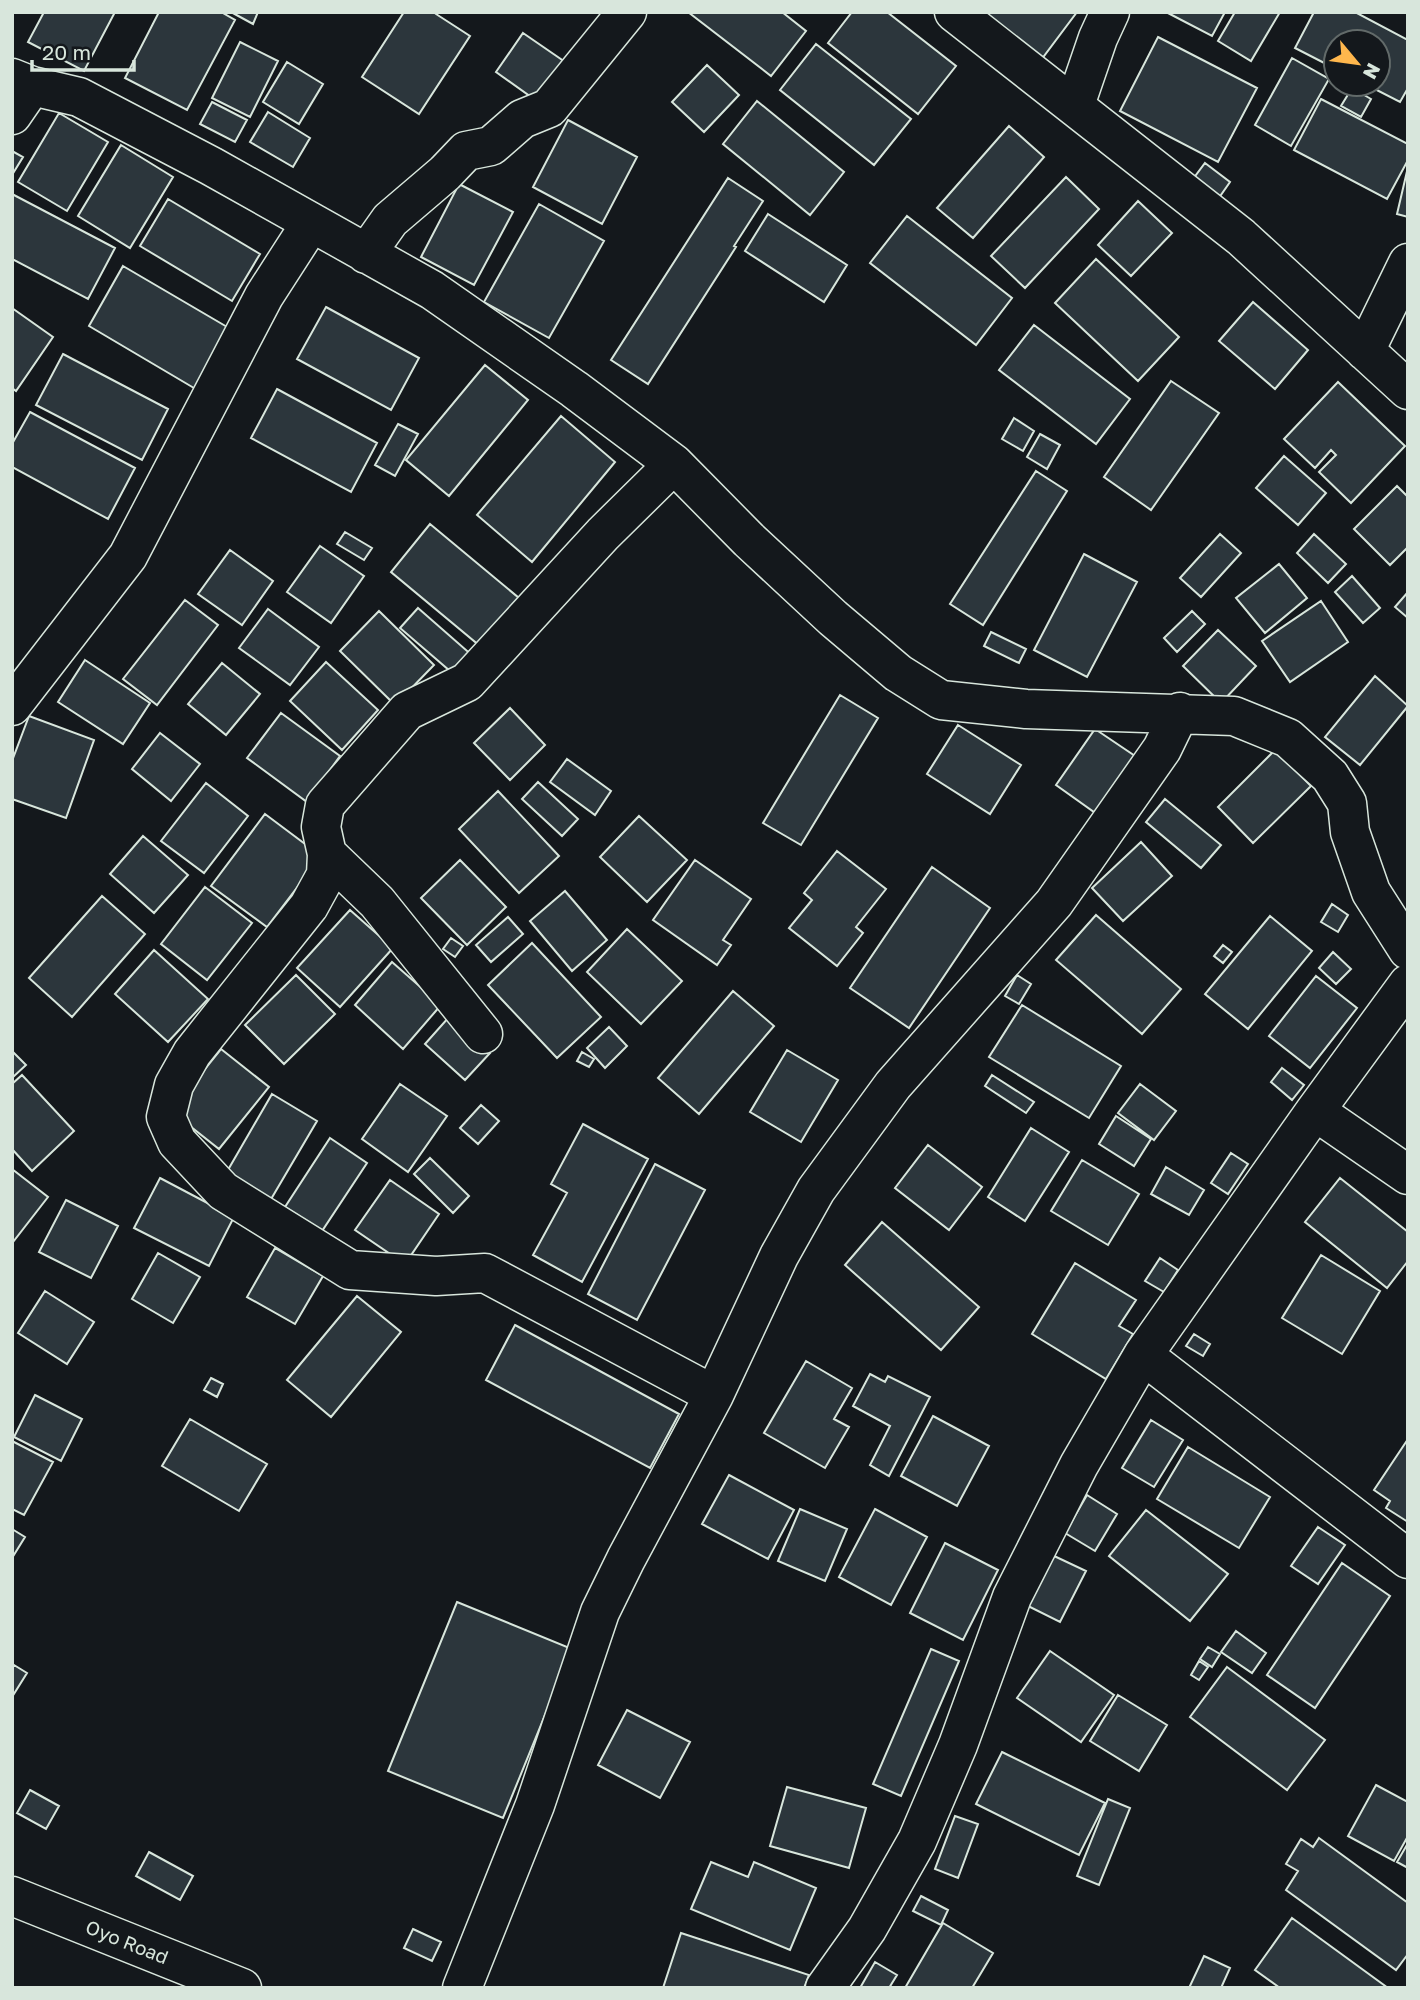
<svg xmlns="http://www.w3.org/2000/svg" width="1420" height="2000" font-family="'Golos Text',sans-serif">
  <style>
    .building { fill: #2c363c; stroke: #d8e6dc; stroke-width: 2 }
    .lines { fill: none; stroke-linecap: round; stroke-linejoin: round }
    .minor-casing { stroke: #d8e6dc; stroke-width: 41 }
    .highway-casing { stroke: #d8e6dc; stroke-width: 41 }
    .minor { stroke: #14181c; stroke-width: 38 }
    .highway { stroke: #14181c; stroke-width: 38 }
    .labels { text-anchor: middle; stroke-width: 5; stroke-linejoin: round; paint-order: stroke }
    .street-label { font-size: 19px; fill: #d8e6dc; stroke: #14181c }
  </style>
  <rect width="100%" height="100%" fill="#14181c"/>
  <path class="building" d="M 44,12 L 115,12 L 84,71 L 28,42 Z
    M 159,12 L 221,12 L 235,20 L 187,110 L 125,78 Z
    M 231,12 L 258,12 L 253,24 Z
    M 404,12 L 437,12 L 436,14 L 470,36 L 419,114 L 362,77 Z
    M 688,12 L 782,12 L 806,31 L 771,76 Z
    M 852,12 L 887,12 L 956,66 L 918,114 L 828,43 Z
    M 980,12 L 1077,12 L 1041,60 Z
    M 1166,12 L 1225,12 L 1212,36 Z
    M 1235,12 L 1280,12 L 1251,61 L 1218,41 Z
    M 1314,12 L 1355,12 L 1408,40 L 1408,88 L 1400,102 L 1365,84 L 1378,84 L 1378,42 L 1336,42 L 1336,69 L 1295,48 Z
    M 523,33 L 568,64 L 541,104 L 496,72 Z
    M 1158,37 L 1257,88 L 1218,162 L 1120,111 Z
    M 240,42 L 278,61 L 250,117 L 212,98 Z
    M 816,44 L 911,119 L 874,165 L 780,90 Z
    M 1292,58 L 1329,79 L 1291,146 L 1255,125 Z
    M 287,62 L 323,84 L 299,124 L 263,102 Z
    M 707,65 L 739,95 L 704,132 L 672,102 Z
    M 1352,88 L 1371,99 L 1361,117 L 1341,106 Z
    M 1321,99 L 1408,144 L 1408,160 L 1387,199 L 1294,150 Z
    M 757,101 L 844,172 L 810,215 L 723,144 Z
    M 212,102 L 247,120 L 235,142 L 200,124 Z
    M 268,112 L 310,138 L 293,167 L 250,142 Z
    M 59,113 L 108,142 L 67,211 L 18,182 Z
    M 568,120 L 637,157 L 602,224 L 533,187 Z
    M 1009,126 L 1044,157 L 973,238 L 937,208 Z
    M 121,145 L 173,177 L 130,248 L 78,216 Z
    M 12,151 L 23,157 L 12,175 Z
    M 1205,163 L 1230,182 L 1216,202 L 1190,183 Z
    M 1408,167 L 1408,217 L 1397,214 Z
    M 1066,177 L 1099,209 L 1025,288 L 991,256 Z
    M 728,178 L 763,201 L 734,246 L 736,247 L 648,384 L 611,360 Z
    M 459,184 L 513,212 L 474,285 L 421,257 Z
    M 12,194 L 115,248 L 88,299 L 12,259 Z
    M 168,199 L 260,254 L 232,301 L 140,246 Z
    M 1138,201 L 1172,233 L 1131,276 L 1098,245 Z
    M 539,204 L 604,241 L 549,338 L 484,302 Z
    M 768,214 L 847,265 L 824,302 L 745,251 Z
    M 907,216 L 1012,298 L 976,345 L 870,263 Z
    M 1096,259 L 1179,337 L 1138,381 L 1055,303 Z
    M 123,266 L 234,331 L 199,391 L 89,326 Z
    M 1253,302 L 1308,350 L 1275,389 L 1219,341 Z
    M 326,307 L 419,358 L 391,410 L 297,359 Z
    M 12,308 L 53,337 L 16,391 L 12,388 Z
    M 1034,325 L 1130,399 L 1096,444 L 999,370 Z
    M 63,354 L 168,409 L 142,460 L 36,405 Z
    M 485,365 L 528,400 L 449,496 L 406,460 Z
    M 1171,381 L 1219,413 L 1151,510 L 1104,477 Z
    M 1338,382 L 1405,446 L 1351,503 L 1319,472 L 1336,455 L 1331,450 L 1315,468 L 1284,439 Z
    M 277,389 L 377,443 L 351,492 L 251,438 Z
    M 30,412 L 135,468 L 108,519 L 12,467 L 12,444 Z
    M 561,416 L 615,462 L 532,562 L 477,515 Z
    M 1014,418 L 1034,431 L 1023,451 L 1002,439 Z
    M 398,424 L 418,434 L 395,476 L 375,465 Z
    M 1040,434 L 1060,445 L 1047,469 L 1027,457 Z
    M 1284,456 L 1326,493 L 1298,525 L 1256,488 Z
    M 1036,471 L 1067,491 L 983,625 L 950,604 Z
    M 1397,486 L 1408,497 L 1408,547 L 1390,565 L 1354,529 Z
    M 430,524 L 525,603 L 486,651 L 391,572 Z
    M 345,532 L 372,548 L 364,560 L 337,544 Z
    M 1220,534 L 1241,553 L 1201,597 L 1180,578 Z
    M 1314,534 L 1346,564 L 1328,583 L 1297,553 Z
    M 320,546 L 364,576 L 331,623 L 287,592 Z
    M 230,550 L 273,581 L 242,625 L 198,594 Z
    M 1084,554 L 1137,582 L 1087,677 L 1034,650 Z
    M 1279,564 L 1307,598 L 1265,633 L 1236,598 Z
    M 1352,576 L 1380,608 L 1363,623 L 1335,592 Z
    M 1408,592 L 1408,618 L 1395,607 Z
    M 185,600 L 218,625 L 157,705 L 123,679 Z
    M 1321,601 L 1348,642 L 1290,682 L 1262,641 Z
    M 418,608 L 474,657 L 457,677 L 400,628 Z
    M 268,609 L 319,647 L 290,685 L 239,648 Z
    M 379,611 L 434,665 L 395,705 L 340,651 Z
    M 1192,611 L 1205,624 L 1177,652 L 1164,638 Z
    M 1218,630 L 1256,666 L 1221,703 L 1183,666 Z
    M 991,632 L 1026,649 L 1019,663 L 984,646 Z
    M 85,660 L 150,703 L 123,744 L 58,702 Z
    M 326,662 L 378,710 L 342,750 L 290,701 Z
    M 222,663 L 260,694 L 226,735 L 188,704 Z
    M 1375,676 L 1408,706 L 1360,765 L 1325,737 Z
    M 840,695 L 878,718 L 801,845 L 763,823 Z
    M 510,708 L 545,745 L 510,780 L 474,743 Z
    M 281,713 L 340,756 L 307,802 L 247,758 Z
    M 29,716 L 94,740 L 66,818 L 12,799 L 12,761 Z
    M 958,725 L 1021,765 L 990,814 L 927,774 Z
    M 1095,729 L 1141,760 L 1101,817 L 1056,785 Z
    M 160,733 L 200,764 L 171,801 L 132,769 Z
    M 1275,750 L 1311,786 L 1253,843 L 1218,807 Z
    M 567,759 L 611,791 L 595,815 L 550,782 Z
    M 538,782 L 578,819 L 562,836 L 522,799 Z
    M 206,783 L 248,816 L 204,873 L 161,841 Z
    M 498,791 L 559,856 L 519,893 L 459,829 Z
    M 1165,799 L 1221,845 L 1201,868 L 1146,822 Z
    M 265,814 L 321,856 L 267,927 L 211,886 Z
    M 639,816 L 687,860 L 647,902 L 600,857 Z
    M 143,836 L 188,875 L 154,913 L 110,874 Z
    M 1141,842 L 1172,876 L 1123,921 L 1092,888 Z
    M 837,851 L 886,889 L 856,927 L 863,933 L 837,966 L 789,928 L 812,900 L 804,893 Z
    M 460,860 L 506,907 L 467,945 L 421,898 Z
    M 695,860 L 751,899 L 723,940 L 731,945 L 717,965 L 653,920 Z
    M 932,867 L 990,908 L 909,1028 L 850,988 Z
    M 205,887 L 252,923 L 207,980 L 161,944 Z
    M 565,891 L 607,940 L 572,971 L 530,921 Z
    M 102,896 L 145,934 L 72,1017 L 29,978 Z
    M 1332,904 L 1348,915 L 1338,932 L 1321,922 Z
    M 350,910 L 393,948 L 340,1007 L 297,968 Z
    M 1096,915 L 1181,989 L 1142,1034 L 1056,960 Z
    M 1270,916 L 1312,951 L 1248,1029 L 1205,994 Z
    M 508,917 L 523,934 L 491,962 L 476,945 Z
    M 627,929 L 682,981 L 641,1024 L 587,972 Z
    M 451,938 L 463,946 L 455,957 L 443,949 Z
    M 532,943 L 601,1017 L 557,1058 L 488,985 Z
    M 1223,945 L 1232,952 L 1223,963 L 1214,956 Z
    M 154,950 L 208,999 L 168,1042 L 115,994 Z
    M 1333,952 L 1351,969 L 1336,984 L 1319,968 Z
    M 392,962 L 441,1005 L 403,1049 L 355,1005 Z
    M 296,975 L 335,1014 L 284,1064 L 245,1025 Z
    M 1017,975 L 1031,984 L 1019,1004 L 1005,996 Z
    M 1316,976 L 1357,1008 L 1310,1068 L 1269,1036 Z
    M 733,991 L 774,1026 L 699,1114 L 658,1078 Z
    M 1022,1005 L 1121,1066 L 1089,1118 L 989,1057 Z
    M 449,1017 L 490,1053 L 465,1080 L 425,1044 Z
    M 609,1027 L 627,1046 L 605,1068 L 587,1048 Z
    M 221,1049 L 269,1087 L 219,1149 L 171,1111 Z
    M 787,1050 L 838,1080 L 801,1142 L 750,1112 Z
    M 12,1051 L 26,1065 L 12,1078 Z
    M 582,1052 L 594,1059 L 589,1067 L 577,1061 Z
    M 1282,1068 L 1304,1085 L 1292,1100 L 1271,1082 Z
    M 22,1075 L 74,1131 L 32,1171 L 12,1149 L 12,1084 Z
    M 992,1075 L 1034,1102 L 1026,1113 L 985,1086 Z
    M 400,1084 L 447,1116 L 408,1172 L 362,1139 Z
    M 1140,1084 L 1176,1111 L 1154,1140 L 1118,1113 Z
    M 272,1094 L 317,1121 L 264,1211 L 221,1182 Z
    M 481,1105 L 499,1121 L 478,1144 L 460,1128 Z
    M 1116,1116 L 1151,1139 L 1134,1166 L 1099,1144 Z
    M 583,1124 L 648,1159 L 582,1282 L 533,1255 L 567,1193 L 551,1184 Z
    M 1031,1128 L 1069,1152 L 1025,1221 L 988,1197 Z
    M 330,1138 L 367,1163 L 322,1231 L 285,1207 Z
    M 928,1145 L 982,1187 L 949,1230 L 895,1188 Z
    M 1231,1153 L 1248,1164 L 1228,1194 L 1211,1183 Z
    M 430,1158 L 469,1196 L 453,1213 L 414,1174 Z
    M 1082,1160 L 1139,1194 L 1108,1245 L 1051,1211 Z
    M 655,1164 L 705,1190 L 637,1320 L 588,1294 Z
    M 1166,1167 L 1204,1190 L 1189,1215 L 1151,1194 Z
    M 12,1169 L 48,1197 L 13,1242 L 12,1242 Z
    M 160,1178 L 234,1217 L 209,1266 L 134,1228 Z
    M 1340,1178 L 1408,1232 L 1408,1261 L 1387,1288 L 1305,1222 Z
    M 390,1180 L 439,1214 L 405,1264 L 355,1230 Z
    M 66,1200 L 118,1226 L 91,1278 L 39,1252 Z
    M 882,1222 L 979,1307 L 941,1350 L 845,1265 Z
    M 275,1248 L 323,1276 L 295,1324 L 247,1297 Z
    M 158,1253 L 200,1277 L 173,1323 L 132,1299 Z
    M 1321,1255 L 1380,1291 L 1342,1354 L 1282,1318 Z
    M 1160,1258 L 1178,1270 L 1164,1292 L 1145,1281 Z
    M 1075,1263 L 1136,1300 L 1119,1326 L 1133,1334 L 1106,1379 L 1032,1334 Z
    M 45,1291 L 94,1322 L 67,1364 L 18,1333 Z
    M 357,1296 L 401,1332 L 331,1417 L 287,1380 Z
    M 515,1325 L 679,1414 L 650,1468 L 486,1380 Z
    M 1194,1334 L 1210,1344 L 1203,1356 L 1186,1346 Z
    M 806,1361 L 852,1388 L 834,1419 L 849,1427 L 825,1468 L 764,1433 Z
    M 870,1374 L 885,1382 L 888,1376 L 930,1397 L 889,1476 L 870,1465 L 890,1426 L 853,1406 Z
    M 211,1378 L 223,1384 L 217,1397 L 204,1390 Z
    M 35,1395 L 82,1419 L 61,1461 L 14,1437 Z
    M 933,1416 L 989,1446 L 957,1506 L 901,1476 Z
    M 190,1419 L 267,1464 L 239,1511 L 162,1466 Z
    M 1151,1420 L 1183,1440 L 1154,1487 L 1122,1468 Z
    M 1408,1439 L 1408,1522 L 1386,1508 L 1390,1501 L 1374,1490 Z
    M 12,1441 L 53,1462 L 24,1515 L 12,1509 Z
    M 1188,1447 L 1270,1497 L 1239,1548 L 1157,1499 Z
    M 729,1475 L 794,1510 L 768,1559 L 702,1524 Z
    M 1087,1495 L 1117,1514 L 1095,1551 L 1065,1533 Z
    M 800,1509 L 847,1529 L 825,1581 L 778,1561 Z
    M 875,1509 L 927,1537 L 891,1605 L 839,1577 Z
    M 1146,1510 L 1228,1574 L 1190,1621 L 1109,1556 Z
    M 1318,1527 L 1345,1545 L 1318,1584 L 1291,1566 Z
    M 12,1529 L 25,1537 L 12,1558 Z
    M 945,1543 L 998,1570 L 963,1640 L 910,1613 Z
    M 1052,1555 L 1086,1571 L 1060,1622 L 1026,1605 Z
    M 1342,1563 L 1390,1596 L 1315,1708 L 1267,1675 Z
    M 457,1602 L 572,1649 L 503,1818 L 388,1771 Z
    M 1236,1631 L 1266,1653 L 1252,1673 L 1221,1652 Z
    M 1208,1647 L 1220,1654 L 1212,1667 L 1200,1659 Z
    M 931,1649 L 959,1661 L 901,1796 L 873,1784 Z
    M 1050,1651 L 1114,1695 L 1081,1742 L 1017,1698 Z
    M 1199,1661 L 1208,1667 L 1199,1680 L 1191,1675 Z
    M 14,1665 L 27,1673 L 12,1697 L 12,1668 Z
    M 1227,1667 L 1325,1740 L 1287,1790 L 1190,1717 Z
    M 1118,1695 L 1167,1725 L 1139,1771 L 1090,1741 Z
    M 627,1710 L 690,1742 L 660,1798 L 598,1765 Z
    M 1002,1752 L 1105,1803 L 1079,1855 L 976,1804 Z
    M 1376,1785 L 1408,1802 L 1408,1836 L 1394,1861 L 1348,1836 Z
    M 787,1787 L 866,1808 L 849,1868 L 770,1846 Z
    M 30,1790 L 59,1806 L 46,1829 L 17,1813 Z
    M 1108,1799 L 1130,1808 L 1099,1885 L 1077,1876 Z
    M 955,1816 L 978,1824 L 958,1878 L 935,1869 Z
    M 1319,1838 L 1408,1903 L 1408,1954 L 1396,1970 L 1286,1890 L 1298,1871 L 1286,1864 L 1301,1839 L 1313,1847 Z
    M 1408,1843 L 1408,1868 L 1397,1862 Z
    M 149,1852 L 193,1876 L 180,1900 L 136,1876 Z
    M 711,1862 L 748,1877 L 754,1862 L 816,1888 L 790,1950 L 691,1909 Z
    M 921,1896 L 948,1910 L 941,1925 L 913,1911 Z
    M 1292,1918 L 1388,1988 L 1280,1988 L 1255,1970 Z
    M 943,1923 L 993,1953 L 972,1988 L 905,1988 Z
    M 413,1929 L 441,1942 L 432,1961 L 404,1948 Z
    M 681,1933 L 809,1975 L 804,1988 L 663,1988 Z
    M 1204,1956 L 1230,1968 L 1221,1988 L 1189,1988 Z
    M 875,1962 L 897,1975 L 889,1988 L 860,1988 Z"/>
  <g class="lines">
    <g class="minor-casing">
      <path id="minor" d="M 954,12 L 1241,237 L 1408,390
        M 12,78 L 32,86 L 79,97 L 211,166 L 432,290 L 574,389 L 674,464 L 749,540 L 833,618 L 898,673 L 941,700 L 1026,709 L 1234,716 L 1288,738 L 1330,776 L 1347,803 L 1350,832 L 1371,892 L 1408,950
        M 1075,105 L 1098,38 L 1110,12
        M 12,115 L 32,86
        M 366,254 L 390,220 L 445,173 L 466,151 L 491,146 L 522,119 L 549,108 L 627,12
        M 1365,351 L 1408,263
        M 674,464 L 603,534 L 467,682 L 407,711 L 325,805 L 321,827 L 327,854 L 326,875 L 309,906 L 192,1053 L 174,1085 L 166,1117 L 177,1142 L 223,1191 L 350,1270 L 436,1276 L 485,1273 L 714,1395
        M 12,706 L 128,556 L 264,296 L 311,223
        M 327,854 L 377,902 L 483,1034
        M 1315,1111 L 1408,1175
        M 1143,1355 L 1408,1559
        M 462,1988 L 535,1805 L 600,1612 L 626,1559 L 714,1395 L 779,1256 L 816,1190 L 893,1085 L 1054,903 L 1162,749 L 1180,712
        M 825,1988 L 867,1929 L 917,1841 L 958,1745 L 1012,1597 L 1079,1465 L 1143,1355 L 1315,1111 L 1408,984"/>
    </g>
    <g class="highway-casing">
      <g id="highway">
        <path id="s1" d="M 12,1896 L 242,1988"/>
      </g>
    </g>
    <use href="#minor" class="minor"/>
    <use href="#highway" class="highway"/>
  </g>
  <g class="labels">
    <g class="street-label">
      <text dy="7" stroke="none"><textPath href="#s1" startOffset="124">Oyo Road</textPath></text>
    </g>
  </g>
  <rect width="1420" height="2000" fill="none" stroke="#d8e6dc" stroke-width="28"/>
  <g transform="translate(1357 63) rotate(119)"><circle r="33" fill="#14181c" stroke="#626a69" stroke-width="2"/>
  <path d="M0-5L12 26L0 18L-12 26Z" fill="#ffb74d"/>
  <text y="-10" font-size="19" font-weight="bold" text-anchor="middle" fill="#d8e6dc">N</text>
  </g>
  <path d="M32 60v10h102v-10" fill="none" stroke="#d8e6dc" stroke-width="3.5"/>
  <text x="42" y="60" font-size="21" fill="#d8e6dc" stroke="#14181c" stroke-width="5" paint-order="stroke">20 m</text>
</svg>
